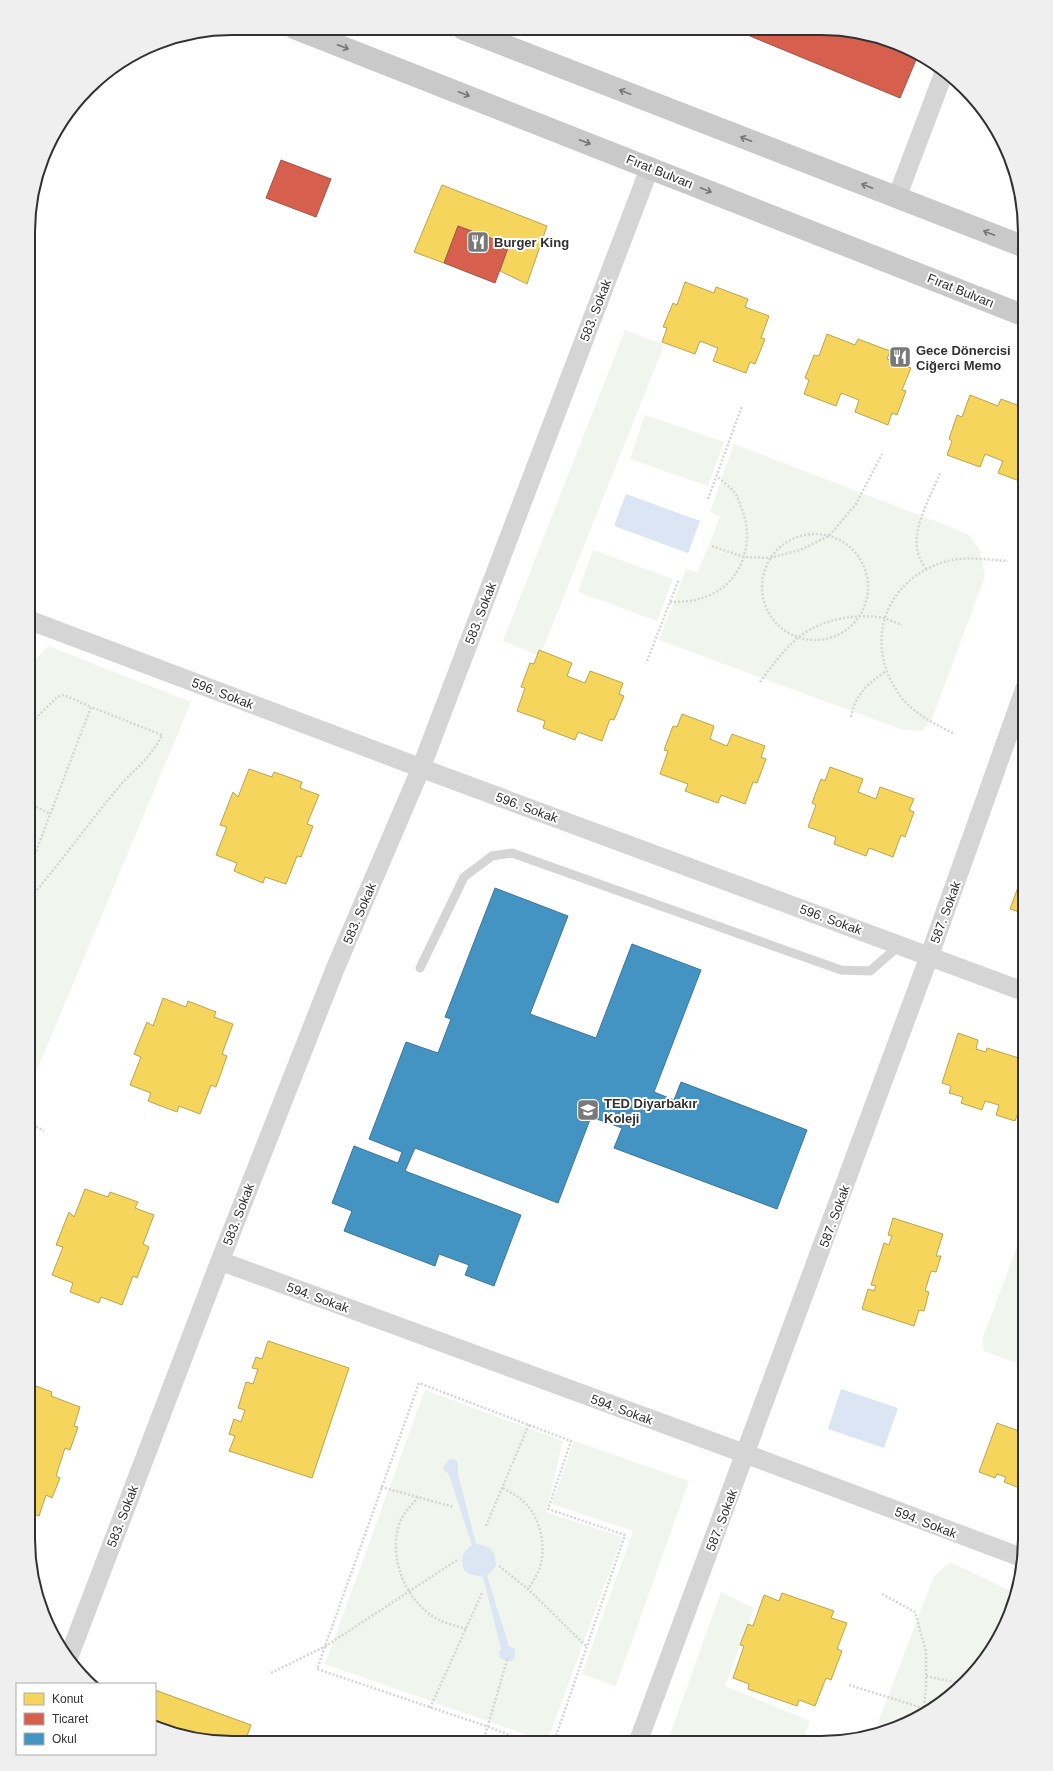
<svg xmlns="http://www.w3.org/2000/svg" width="1053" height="1771" font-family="Helvetica,sans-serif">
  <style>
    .green { fill: #f0f6ed }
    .water { fill: #dbe5f3 }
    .homes { fill: #f6d55c; stroke: #bba44f }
    .shops { fill: #d6604d; stroke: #a45245 }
    .schools { fill: #4393c3; stroke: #3e7697 }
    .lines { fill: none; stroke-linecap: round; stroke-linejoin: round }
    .path { stroke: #d5d5d5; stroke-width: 2.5; stroke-dasharray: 2 2; stroke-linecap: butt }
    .service { stroke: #d5d5d5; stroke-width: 9 }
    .minor { stroke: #d5d5d5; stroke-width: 19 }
    .primary { stroke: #c9c9c9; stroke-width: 22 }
    .oneway { stroke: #757575 }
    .labels { text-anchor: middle; stroke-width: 4; stroke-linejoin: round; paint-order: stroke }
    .street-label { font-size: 13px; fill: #313131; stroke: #fff }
    .poi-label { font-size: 13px; font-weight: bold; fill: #313131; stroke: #fff; text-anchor: start }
    .rim { fill: none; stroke: #313131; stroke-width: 2 }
  </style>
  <rect width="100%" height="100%" fill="#fff"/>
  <path class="green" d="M 625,330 L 664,345 L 540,656 L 503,641 Z
    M 645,415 L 724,442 L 708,486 L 630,459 Z
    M 734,444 L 958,530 L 969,535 L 980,550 L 985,576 L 932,719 L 922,731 L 903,730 L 659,640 L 686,569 L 698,572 L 720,517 L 710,512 Z
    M 593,550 L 673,579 L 657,621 L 578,592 Z
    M 48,646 L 191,702 L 29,1089 L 29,666 Z
    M 1025,1226 L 1025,1366 L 984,1351 L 982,1340 Z
    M 425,1390 L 563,1441 L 546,1512 L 622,1537 L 547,1742 L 325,1664 Z
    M 574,1441 L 689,1481 L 616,1686 L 582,1674 L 633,1531 L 552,1504 Z
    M 950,1562 L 1015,1593 L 1010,1617 L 983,1663 L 945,1701 L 899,1728 L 874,1733 L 934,1576 Z
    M 721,1592 L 754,1608 L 725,1686 L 810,1721 L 802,1743 L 667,1743 Z"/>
  <path class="water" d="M 626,494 L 700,521 L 688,553 L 614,526 Z
    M 841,1389 L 898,1408 L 884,1448 L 828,1429 Z
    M 450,1459 L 456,1460 L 458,1463 L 458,1474 L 476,1544 C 491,1545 496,1552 496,1566 L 487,1576 L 509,1646 L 515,1649 L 515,1656 L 512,1661 L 506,1661 L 500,1658 L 499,1652 L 501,1649 L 483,1577 L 469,1574 L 464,1570 C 461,1558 462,1552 472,1545 L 449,1475 L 445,1471 L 443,1467 Z"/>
  <path class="homes" d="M 442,185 L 547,226 L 527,284 L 500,271 L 509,245 L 458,226 L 444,263 L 414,252 Z
    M 685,282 L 714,293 L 716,287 L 748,299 L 745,307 L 769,316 L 761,338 L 765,339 L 755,364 L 750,362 L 746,373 L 713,361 L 718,348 L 700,341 L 695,354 L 662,342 L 667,328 L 663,327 L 673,303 L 677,305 Z
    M 827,334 L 855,345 L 858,339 L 890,351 L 887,359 L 911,368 L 902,390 L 906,391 L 897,415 L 892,413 L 888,425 L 855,412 L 859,400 L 841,393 L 836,406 L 804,394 L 809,380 L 805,378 L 814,355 L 819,356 Z
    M 970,395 L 998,406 L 1001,399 L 1025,408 L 1025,483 L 998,473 L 1003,461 L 985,454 L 980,467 L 947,455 L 952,441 L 949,439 L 957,415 L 962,417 Z
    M 539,650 L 572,663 L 567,676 L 585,683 L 590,671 L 623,683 L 619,694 L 624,696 L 614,720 L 610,719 L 602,741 L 578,732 L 575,740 L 543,728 L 545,721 L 517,711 L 525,688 L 521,687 L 530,663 L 534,664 Z
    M 682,714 L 714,726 L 710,739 L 727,746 L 732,734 L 765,746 L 761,757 L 766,759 L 757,783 L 753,782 L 745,804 L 721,795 L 718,803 L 685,791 L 688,784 L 660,774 L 668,751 L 664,750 L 673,726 L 677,727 Z
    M 830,767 L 863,779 L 858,792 L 876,799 L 880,787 L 914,799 L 909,810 L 914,812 L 905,837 L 901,835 L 893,857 L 869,848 L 866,856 L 834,844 L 836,837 L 808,827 L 816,805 L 812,803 L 821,779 L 825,781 Z
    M 249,769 L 272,777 L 274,772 L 302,782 L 300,788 L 319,795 L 307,824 L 313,826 L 301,857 L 297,856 L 286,884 L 265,877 L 263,883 L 234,871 L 237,863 L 216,855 L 227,827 L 220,825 L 233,792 L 238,797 Z
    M 1025,868 L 1025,914 L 1010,909 Z
    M 163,998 L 186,1007 L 188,1001 L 216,1012 L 214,1017 L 233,1024 L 222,1054 L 227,1056 L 216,1087 L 211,1085 L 200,1114 L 179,1106 L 177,1112 L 148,1101 L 151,1093 L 130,1085 L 141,1057 L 134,1054 L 147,1022 L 153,1026 Z
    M 958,1033 L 978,1040 L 976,1049 L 986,1052 L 987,1048 L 1025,1060 L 1025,1117 L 1017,1115 L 1015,1121 L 996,1115 L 999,1105 L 985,1101 L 982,1110 L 961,1103 L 963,1097 L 949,1093 L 951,1086 L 942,1083 Z
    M 85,1189 L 108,1197 L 110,1192 L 138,1202 L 135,1208 L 154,1215 L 143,1244 L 149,1247 L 137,1278 L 133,1276 L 122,1305 L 101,1297 L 99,1303 L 70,1292 L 73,1283 L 52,1275 L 63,1247 L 56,1245 L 69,1212 L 74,1217 Z
    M 893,1218 L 943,1234 L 936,1256 L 941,1256 L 936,1272 L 931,1271 L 925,1291 L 929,1292 L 924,1311 L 919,1310 L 914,1326 L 862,1309 L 868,1289 L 874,1291 L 876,1286 L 871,1285 L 884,1243 L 889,1245 L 892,1236 L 888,1235 Z
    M 268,1341 L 349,1368 L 312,1478 L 229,1451 L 235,1436 L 229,1434 L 234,1419 L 241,1422 L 245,1410 L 238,1408 L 246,1382 L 253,1384 L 258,1369 L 252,1368 L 256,1357 L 262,1359 Z
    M 28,1383 L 52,1392 L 51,1396 L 80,1407 L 74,1426 L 78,1427 L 70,1450 L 65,1448 L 56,1476 L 60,1478 L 52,1498 L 46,1495 L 39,1516 L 28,1512 Z
    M 997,1423 L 1019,1431 L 1019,1426 L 1025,1428 L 1025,1490 L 1004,1482 L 1006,1477 L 997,1474 L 995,1478 L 979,1472 Z
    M 782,1593 L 834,1611 L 831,1618 L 847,1623 L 837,1649 L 842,1651 L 831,1680 L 826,1678 L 815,1706 L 799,1700 L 797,1706 L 748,1689 L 749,1684 L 733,1678 L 744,1646 L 740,1645 L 748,1624 L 753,1626 L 764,1595 L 779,1601 Z
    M 155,1690 L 251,1725 L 245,1741 L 205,1741 L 155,1728 Z"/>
  <path class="shops" d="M 733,29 L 848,30 L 900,44 L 918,55 L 900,98 Z
    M 281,160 L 331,179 L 316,217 L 266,198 Z
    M 458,226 L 509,245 L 495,283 L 444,263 Z"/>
  <path class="schools" d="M 495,888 L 568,916 L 530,1014 L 596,1038 L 632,944 L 701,970 L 654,1092 L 674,1100 L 681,1082 L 807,1130 L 777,1209 L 614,1148 L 622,1128 L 591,1117 L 558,1203 L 415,1148 L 405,1171 L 521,1215 L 494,1286 L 465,1275 L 469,1265 L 439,1254 L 435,1266 L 344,1231 L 352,1211 L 332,1203 L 354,1146 L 398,1163 L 402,1152 L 369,1139 L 406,1042 L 438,1053 L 451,1019 L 445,1017 Z"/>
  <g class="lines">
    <path class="path" d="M 708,499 L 742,406
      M762 587a53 53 0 1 1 106 0a53 53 0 1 1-106 0Z
      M 712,546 L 744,557 L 770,558 L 800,550 L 829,536 L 856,504 L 882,454
      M 926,569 C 923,564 919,558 918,553 C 911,529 931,496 940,473
      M 670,602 C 685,602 698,601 712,594 C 744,579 755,538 741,507 C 739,502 738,497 735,493 C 730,487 722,481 717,476
      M 647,661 L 679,579
      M 760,682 C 772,666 783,650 799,637 C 821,619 857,613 884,618 C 890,620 896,623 902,625
      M 851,717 C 856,693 867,685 886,671
      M 953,733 C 932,723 909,711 897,691 C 863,639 887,578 947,561 C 966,556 989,560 1008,561
      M 29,803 L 50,814
      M 29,870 L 91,707 L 64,695 L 57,697 L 29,725
      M 29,899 C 60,864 87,825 117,789 C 132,771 152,757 162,735 L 91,707
      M 29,1123 L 44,1131
      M 381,1487 L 454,1507
      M 503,1488 C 511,1493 520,1497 526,1504 C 541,1520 547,1549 539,1570 C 536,1577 532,1583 528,1589
      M 418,1497 C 412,1505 404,1512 400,1522 C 387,1557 406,1603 439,1620 C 447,1624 457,1626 466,1629
      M 486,1526 L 529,1424
      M 499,1566 L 528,1589 L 587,1647
      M 882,1594 L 915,1612 L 926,1652 L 926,1688 L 923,1714
      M 271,1673 L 326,1646 L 457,1560
      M 926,1676 L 962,1684
      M 849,1685 L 929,1710
      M 430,1708 L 482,1593
      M 483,1742 L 508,1657
      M 527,1742 L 489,1727 L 317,1669 L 419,1383 L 571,1441 L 548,1509 L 625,1535 L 554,1742"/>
    <path class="service" d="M 420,968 L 464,877 L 492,856 L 512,853 L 841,970 L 870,971 L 900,945"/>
    <path class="minor" d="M 897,197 L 945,70
      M 29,620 L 421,768 L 1025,992
      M 220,1261 L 746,1454 L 1023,1558
      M 68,1659 L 220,1261 L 335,969 L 421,768 L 650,167
      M 638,1742 L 929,957 L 1025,688"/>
    <path class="primary" d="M 294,28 L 1025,316
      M 463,29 L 1025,247"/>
  </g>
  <defs><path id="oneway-shaft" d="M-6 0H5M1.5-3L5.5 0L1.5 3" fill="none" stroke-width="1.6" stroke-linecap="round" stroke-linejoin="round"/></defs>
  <g class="oneway">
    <use href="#oneway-shaft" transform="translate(343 47) rotate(21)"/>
    <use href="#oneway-shaft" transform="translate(625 92) rotate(-159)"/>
    <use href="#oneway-shaft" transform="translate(464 94) rotate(21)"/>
    <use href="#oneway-shaft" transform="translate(746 139) rotate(-159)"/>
    <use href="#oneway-shaft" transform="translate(585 142) rotate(21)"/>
    <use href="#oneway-shaft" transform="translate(867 186) rotate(-159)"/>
    <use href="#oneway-shaft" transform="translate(706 190) rotate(22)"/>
    <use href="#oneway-shaft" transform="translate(989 233) rotate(-159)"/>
  </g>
  <defs>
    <g id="restaurant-square" transform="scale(1.15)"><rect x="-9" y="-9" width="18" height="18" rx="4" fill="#797979" stroke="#fff"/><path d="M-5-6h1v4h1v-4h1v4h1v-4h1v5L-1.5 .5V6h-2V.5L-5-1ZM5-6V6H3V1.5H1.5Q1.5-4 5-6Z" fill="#fff"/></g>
    <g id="school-square" transform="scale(1.15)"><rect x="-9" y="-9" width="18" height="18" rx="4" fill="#797979" stroke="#fff"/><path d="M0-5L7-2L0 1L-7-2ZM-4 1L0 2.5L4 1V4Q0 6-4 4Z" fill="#fff"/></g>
  </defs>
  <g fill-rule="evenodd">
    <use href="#restaurant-square" x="478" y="242"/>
    <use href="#restaurant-square" x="900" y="357"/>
    <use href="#school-square" x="588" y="1110"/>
  </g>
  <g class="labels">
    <g class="street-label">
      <text transform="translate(660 171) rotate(22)" y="5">Fırat Bulvarı</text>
      <text transform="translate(961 290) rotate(22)" y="5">Fırat Bulvarı</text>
      <text transform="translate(595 310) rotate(-69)" y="5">583. Sokak</text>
      <text transform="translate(480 613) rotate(-69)" y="5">583. Sokak</text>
      <text transform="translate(223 693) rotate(21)" y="5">596. Sokak</text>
      <text transform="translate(527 807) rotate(20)" y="5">596. Sokak</text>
      <text transform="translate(945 912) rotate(-70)" y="5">587. Sokak</text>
      <text transform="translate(359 913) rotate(-67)" y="5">583. Sokak</text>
      <text transform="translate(831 919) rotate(20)" y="5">596. Sokak</text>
      <text transform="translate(238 1214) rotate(-69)" y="5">583. Sokak</text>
      <text transform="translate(834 1216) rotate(-70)" y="5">587. Sokak</text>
      <text transform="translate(318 1297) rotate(20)" y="5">594. Sokak</text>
      <text transform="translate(622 1409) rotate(20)" y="5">594. Sokak</text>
      <text transform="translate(122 1516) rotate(-69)" y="5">583. Sokak</text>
      <text transform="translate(721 1520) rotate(-69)" y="5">587. Sokak</text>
      <text transform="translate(926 1522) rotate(21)" y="5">594. Sokak</text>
    </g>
    <g class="poi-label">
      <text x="494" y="247">Burger King</text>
      <text x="916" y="355">Gece Dönercisi<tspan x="916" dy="15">Ciğerci Memo</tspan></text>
      <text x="604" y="1108">TED Diyarbakır<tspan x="604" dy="15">Koleji</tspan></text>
    </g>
  </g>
  <path d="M0 0H1053V1771H0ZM232 35H821A197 197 0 0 1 1018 232V1539A197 197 0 0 1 821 1736H232A197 197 0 0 1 35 1539V232A197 197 0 0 1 232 35Z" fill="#efefef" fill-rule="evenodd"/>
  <path class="rim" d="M232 35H821A197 197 0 0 1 1018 232V1539A197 197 0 0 1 821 1736H232A197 197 0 0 1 35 1539V232A197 197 0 0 1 232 35Z"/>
  <rect x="16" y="1683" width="140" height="72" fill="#ffffff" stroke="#adadad"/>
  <rect x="24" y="1693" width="20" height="12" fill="#f6d55c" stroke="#adadad"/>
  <text x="52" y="1703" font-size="12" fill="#313131">Konut</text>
  <rect x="24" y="1713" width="20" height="12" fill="#d6604d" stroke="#adadad"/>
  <text x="52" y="1723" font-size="12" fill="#313131">Ticaret</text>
  <rect x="24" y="1733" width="20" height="12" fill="#4393c3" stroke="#adadad"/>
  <text x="52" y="1743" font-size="12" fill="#313131">Okul</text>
</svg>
